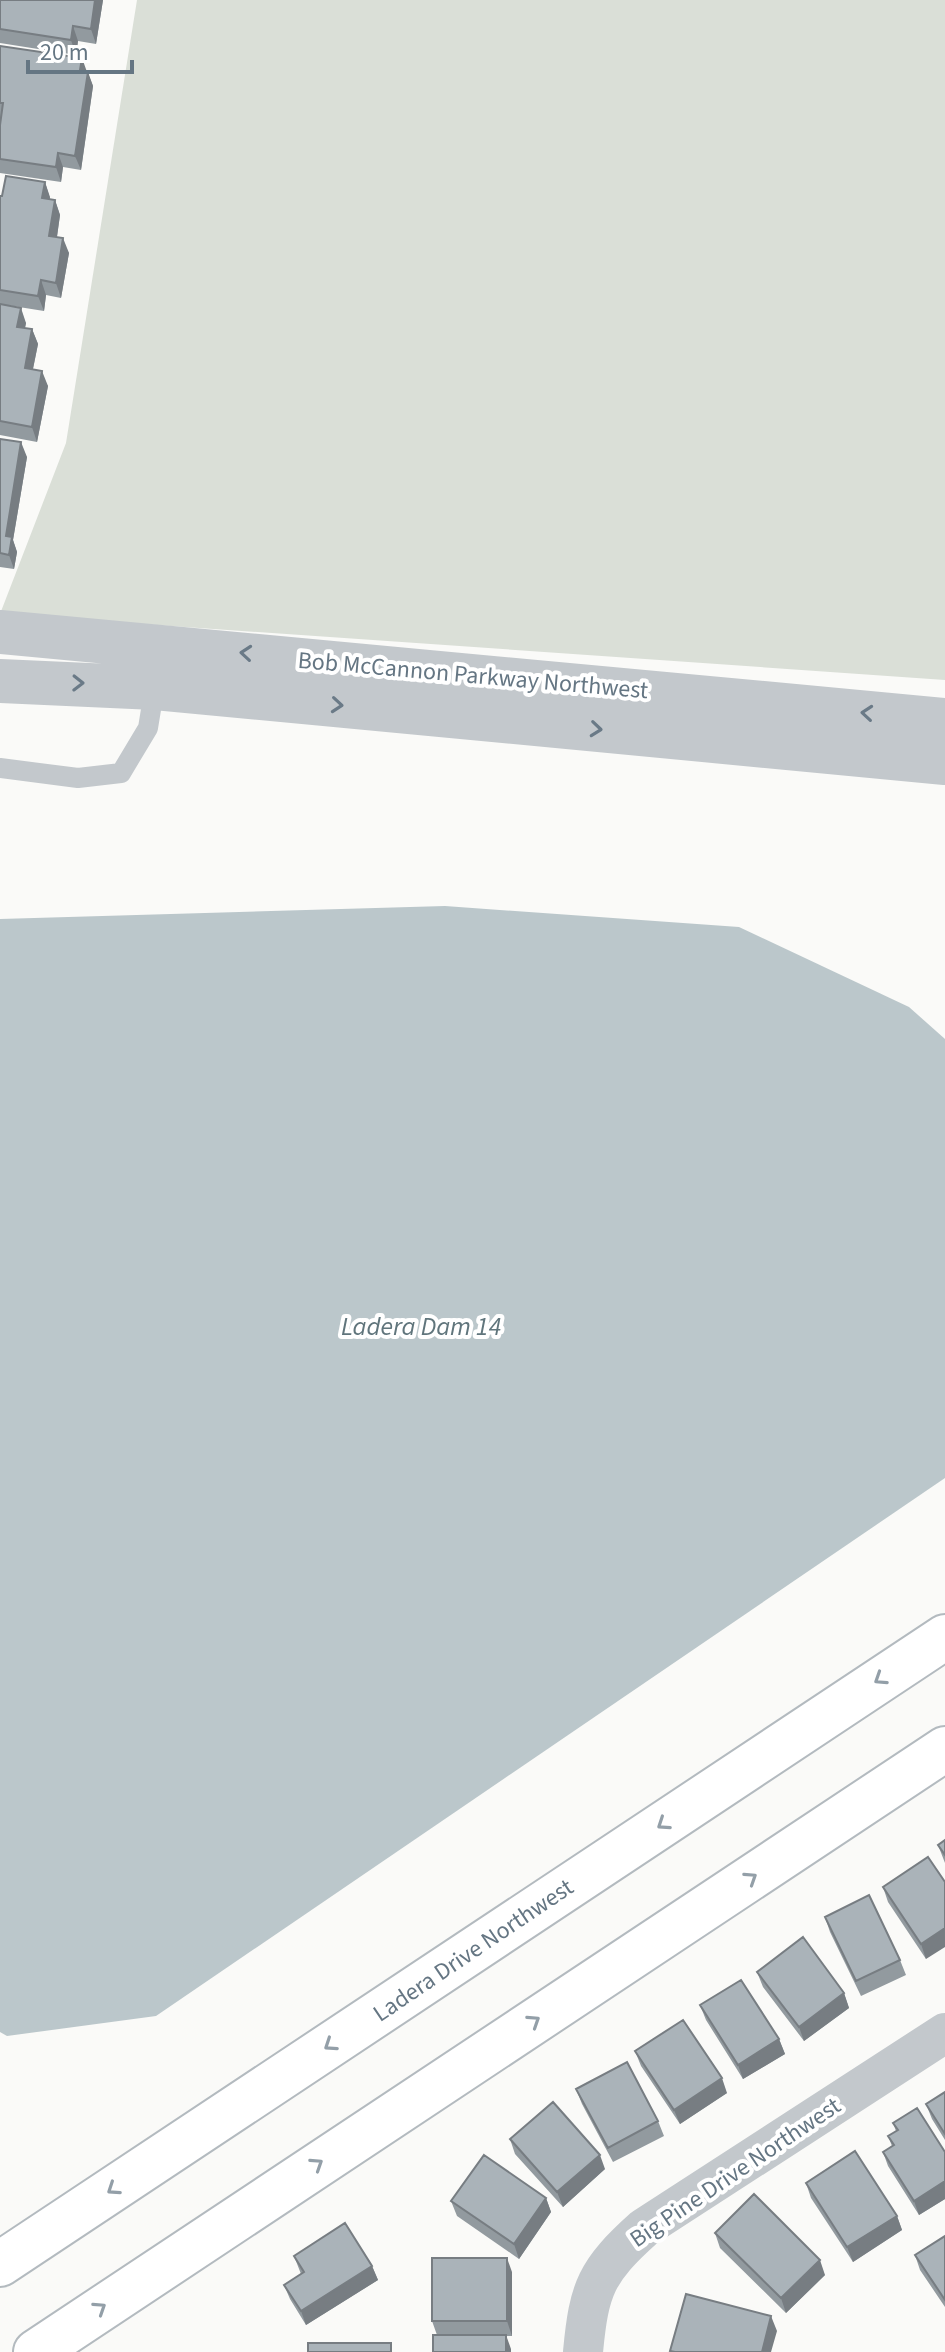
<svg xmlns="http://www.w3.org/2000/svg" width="945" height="2352" font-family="'Source Sans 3',sans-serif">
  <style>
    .green { fill: #dadfd7 }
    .water { fill: #bbc7cb }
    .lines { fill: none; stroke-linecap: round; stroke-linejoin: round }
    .secondary-casing { stroke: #b3babf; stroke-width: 48 }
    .service { stroke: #c3c8cc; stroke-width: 20 }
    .minor { stroke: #c3c8cc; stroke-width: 40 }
    .tertiary { stroke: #c3c8cc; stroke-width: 44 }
    .secondary { stroke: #fff; stroke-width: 44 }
    .wall { fill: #929a9f }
    .shaded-wall { fill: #777d82 }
    .building { fill: #aab3b9; stroke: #777d82; stroke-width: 2 }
    .oneway { stroke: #6a7a87 }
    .oneway2 { stroke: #939fa8 }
    .labels { text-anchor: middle; stroke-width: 8; stroke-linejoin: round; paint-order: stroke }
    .street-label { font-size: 24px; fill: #657683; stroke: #fff }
    .water-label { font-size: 26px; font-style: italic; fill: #60757c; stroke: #fff }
  </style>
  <rect width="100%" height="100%" fill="#fafaf8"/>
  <path class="green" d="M 137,0 L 945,0 L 945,680 L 0,614 L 66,443 Z"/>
  <path class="water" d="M 445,906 L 739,927 L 909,1007 L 945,1039 L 945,1478 L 156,2016 L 7,2036 L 0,2032 L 0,919 Z"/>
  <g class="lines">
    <g class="secondary-casing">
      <path id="secondary" d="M 0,2264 L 945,1637
        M 36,2352 L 945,1749"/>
    </g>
    <path class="service" d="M 0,768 L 78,778 L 121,773 L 148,728 L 155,685"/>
    <path class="minor" d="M 583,2352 C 589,2288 596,2271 644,2228 L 945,2033"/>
    <path class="tertiary" d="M 0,632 L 945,720
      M 0,681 L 155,688 L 945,763"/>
    <use href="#secondary" class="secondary"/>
  </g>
  <path class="wall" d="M 0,0 L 103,0 L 96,44 L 78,41 L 76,55 L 0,43 Z
    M 0,46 L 87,71 L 93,86 L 81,170 L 63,167 L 61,182 L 0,173 L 0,125 L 1,117 L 0,117 Z
    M 45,182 L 50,199 L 55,200 L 60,215 L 57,237 L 69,253 L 61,298 L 46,295 L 44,311 L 0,304 L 0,196 L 2,196 Z
    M 0,304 L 26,323 L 25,328 L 32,329 L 38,344 L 33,369 L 48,386 L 37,442 L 0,435 Z
    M 0,439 L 27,457 L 13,540 L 17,552 L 14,569 L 0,567 Z
    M 945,1840 L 945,1863 L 938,1845 Z
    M 928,1857 L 926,1959 L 888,1902 L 883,1887 Z
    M 825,1917 L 900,1960 L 906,1975 L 861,1996 L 830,1932 Z
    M 757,1972 L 844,1993 L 849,2008 L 804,2041 L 763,1987 Z
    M 700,2005 L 779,2039 L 785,2054 L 743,2079 L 706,2020 Z
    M 635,2051 L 727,2093 L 680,2124 L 641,2066 Z
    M 576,2089 L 658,2121 L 664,2136 L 613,2162 L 582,2104 Z
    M 945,2092 L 945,2140 L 932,2119 L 926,2104 Z
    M 893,2123 L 945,2152 L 945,2199 L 919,2215 L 888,2166 L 883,2152 L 892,2146 L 888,2136 L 896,2131 Z
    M 510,2139 L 605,2169 L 563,2207 L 515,2154 Z
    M 806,2183 L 897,2216 L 902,2230 L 853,2262 L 811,2198 Z
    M 546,2198 L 551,2212 L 519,2259 L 457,2216 L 451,2201 Z
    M 715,2233 L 825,2275 L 786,2313 L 720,2248 Z
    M 945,2236 L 945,2307 L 920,2270 L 915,2255 Z
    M 294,2256 L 372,2266 L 378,2280 L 306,2325 L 290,2299 L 284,2285 L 301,2274 Z
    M 512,2272 L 512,2336 L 506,2336 L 511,2352 L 437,2335 L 432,2321 Z"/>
  <path class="shaded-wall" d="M 95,0 L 103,0 L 96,44 L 91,29 Z
    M 73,26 L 78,41 L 76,55 L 71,40 Z
    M 82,58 L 87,72 L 80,70 Z
    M 88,72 L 93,86 L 81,170 L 75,156 Z
    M 58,153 L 63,167 L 61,182 L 56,167 Z
    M 45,182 L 50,197 L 48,213 L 42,198 Z
    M 55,200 L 60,215 L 55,250 L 49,236 Z
    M 63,238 L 69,253 L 61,298 L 56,283 Z
    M 41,280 L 46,295 L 44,311 L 38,296 Z
    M 21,308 L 26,323 L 22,341 L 17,327 Z
    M 32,329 L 38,344 L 30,383 L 25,368 Z
    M 42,371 L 48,386 L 37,442 L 32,427 Z
    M 21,442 L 27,457 L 13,540 L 17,552 L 14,569 L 9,555 L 6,536 Z
    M 945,1928 L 945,1947 L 926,1959 L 921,1944 Z
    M 844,1993 L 849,2008 L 804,2041 L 799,2027 Z
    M 779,2039 L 785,2054 L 743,2079 L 738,2065 Z
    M 722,2078 L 727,2093 L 680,2124 L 674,2110 Z
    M 600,2155 L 605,2169 L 563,2207 L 557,2192 Z
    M 945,2181 L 945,2199 L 919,2215 L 914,2201 Z
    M 546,2198 L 551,2212 L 519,2259 L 514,2244 Z
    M 897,2216 L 902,2230 L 853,2262 L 847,2247 Z
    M 507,2258 L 512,2272 L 512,2336 L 507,2321 Z
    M 820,2260 L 825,2275 L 786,2313 L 781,2298 Z
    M 372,2266 L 378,2280 L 306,2325 L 301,2311 Z
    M 771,2316 L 777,2331 L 771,2352 L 762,2352 Z
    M 506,2335 L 511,2349 L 511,2352 L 506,2352 Z"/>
  <path class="building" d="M 0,0 L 95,0 L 91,29 L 73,26 L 71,40 L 0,29 Z
    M 0,46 L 82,58 L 80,70 L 88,72 L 75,156 L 58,153 L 56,167 L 0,159 L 0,125 L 3,103 L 0,103 Z
    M 6,176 L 45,182 L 42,198 L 55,200 L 49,236 L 63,238 L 56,283 L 41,280 L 38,296 L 0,290 L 0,196 L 2,196 Z
    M 0,304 L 21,308 L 17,327 L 32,329 L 25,368 L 42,371 L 32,427 L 0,421 Z
    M 0,439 L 21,442 L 6,536 L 12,537 L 9,555 L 0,553 Z
    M 945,1840 L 945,1855 L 938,1845 Z
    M 928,1857 L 945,1882 L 945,1928 L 921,1944 L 883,1887 Z
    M 869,1895 L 900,1960 L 856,1981 L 825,1917 Z
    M 803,1937 L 844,1993 L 799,2027 L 757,1972 Z
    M 741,1980 L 779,2039 L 738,2065 L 700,2005 Z
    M 683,2020 L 722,2078 L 674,2110 L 635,2051 Z
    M 627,2062 L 658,2121 L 608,2148 L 576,2089 Z
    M 945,2092 L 945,2134 L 926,2104 Z
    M 553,2102 L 600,2155 L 557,2192 L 510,2139 Z
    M 917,2108 L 945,2152 L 945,2181 L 914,2201 L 883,2152 L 894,2145 L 888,2136 L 898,2130 L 893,2123 Z
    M 855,2151 L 897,2216 L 847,2247 L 806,2183 Z
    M 484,2155 L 546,2198 L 514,2244 L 451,2201 Z
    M 754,2194 L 820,2260 L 781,2298 L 715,2233 Z
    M 345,2223 L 372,2266 L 301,2311 L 284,2285 L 304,2272 L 294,2256 Z
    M 945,2236 L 945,2300 L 915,2255 Z
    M 432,2258 L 507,2258 L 507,2321 L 432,2321 Z
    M 686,2294 L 771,2316 L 762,2352 L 675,2352 L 670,2351 Z
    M 433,2335 L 506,2335 L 506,2352 L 433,2352 Z
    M 308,2343 L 391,2343 L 391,2352 L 308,2352 Z"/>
  <defs><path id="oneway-chevron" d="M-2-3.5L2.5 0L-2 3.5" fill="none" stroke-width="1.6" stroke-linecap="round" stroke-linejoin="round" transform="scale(2)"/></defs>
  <g class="oneway">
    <use href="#oneway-chevron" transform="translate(246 653) rotate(-175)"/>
    <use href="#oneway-chevron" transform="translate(78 683) rotate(1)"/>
    <use href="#oneway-chevron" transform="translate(337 705) rotate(5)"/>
    <use href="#oneway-chevron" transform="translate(867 713) rotate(-175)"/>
    <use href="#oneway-chevron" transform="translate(596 729) rotate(6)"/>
  </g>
  <g class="oneway2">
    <use href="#oneway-chevron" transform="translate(880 1679) rotate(147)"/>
    <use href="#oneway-chevron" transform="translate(663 1824) rotate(146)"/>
    <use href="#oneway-chevron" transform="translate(751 1878) rotate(-33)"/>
    <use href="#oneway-chevron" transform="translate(534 2021) rotate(-33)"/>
    <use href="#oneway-chevron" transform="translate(330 2045) rotate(146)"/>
    <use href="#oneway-chevron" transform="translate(317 2164) rotate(-33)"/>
    <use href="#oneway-chevron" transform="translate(113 2189) rotate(146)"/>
    <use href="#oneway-chevron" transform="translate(100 2308) rotate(-33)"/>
  </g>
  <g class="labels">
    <g class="street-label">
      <text transform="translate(473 675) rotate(5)" y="8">Bob McCannon Parkway Northwest</text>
      <text transform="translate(473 1950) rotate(-34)" y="8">Ladera Drive Northwest</text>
      <text transform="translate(735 2172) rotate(-34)" y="8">Big Pine Drive Northwest</text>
    </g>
    <g class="water-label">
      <text x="421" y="1335">Ladera Dam 14</text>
    </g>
  </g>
  <path d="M28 60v12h104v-12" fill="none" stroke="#657683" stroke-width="4"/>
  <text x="40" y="60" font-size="24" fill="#657683" stroke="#ffffff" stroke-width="6" paint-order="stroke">20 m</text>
</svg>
